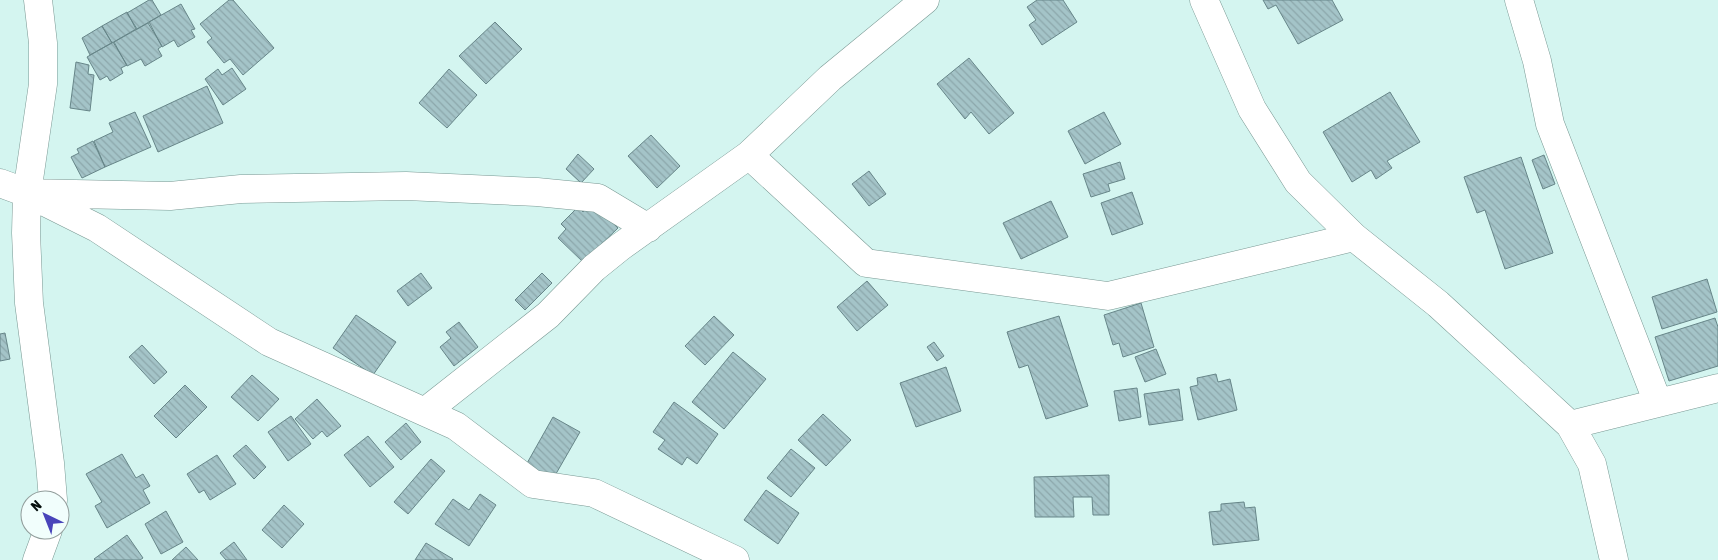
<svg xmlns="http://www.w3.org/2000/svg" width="1718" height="560" font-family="'Asap Condensed',sans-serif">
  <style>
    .building { fill: url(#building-back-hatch); stroke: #678689 }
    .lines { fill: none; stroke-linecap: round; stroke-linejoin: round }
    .minor-casing { stroke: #799893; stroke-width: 29 }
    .minor { stroke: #fff; stroke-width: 28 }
  </style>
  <defs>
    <pattern id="building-back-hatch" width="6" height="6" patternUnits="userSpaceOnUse" patternTransform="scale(1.25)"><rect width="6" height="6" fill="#a4c4c8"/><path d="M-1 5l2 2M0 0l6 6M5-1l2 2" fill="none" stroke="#8ca7ab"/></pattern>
  </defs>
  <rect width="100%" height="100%" fill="#d4f5f0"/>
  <path class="building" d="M 149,0 L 152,0 L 161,15 L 137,29 L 127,13 Z
    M 229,0 L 233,0 L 274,48 L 243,75 L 230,59 L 224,63 L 207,42 L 212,38 L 200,24 Z
    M 1037,0 L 1063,0 L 1077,22 L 1042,45 L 1029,25 L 1036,20 L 1027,7 Z
    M 1263,0 L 1332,0 L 1343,20 L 1298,44 L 1276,5 L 1268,9 Z
    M 181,4 L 195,29 L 191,30 L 195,37 L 178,47 L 174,40 L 162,47 L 149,22 Z
    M 127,12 L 136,29 L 112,43 L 102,26 Z
    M 495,22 L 522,49 L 486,84 L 459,56 Z
    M 148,23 L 162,46 L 158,49 L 162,56 L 145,66 L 141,59 L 127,66 L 114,42 Z
    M 102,26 L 112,43 L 90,55 L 82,38 Z
    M 113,42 L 127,65 L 121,68 L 123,73 L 110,81 L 107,76 L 100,80 L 87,57 Z
    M 969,58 L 1014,113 L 989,134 L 971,112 L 965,119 L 937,84 Z
    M 76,62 L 89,65 L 88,74 L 94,75 L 90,111 L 70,108 Z
    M 232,68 L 246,89 L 223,105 L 205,79 L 218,69 L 222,75 Z
    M 449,69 L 477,95 L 447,128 L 419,103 Z
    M 207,86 L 223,123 L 158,152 L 143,116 Z
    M 1390,92 L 1420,142 L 1387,161 L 1392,168 L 1376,179 L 1371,170 L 1352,182 L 1323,132 Z
    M 135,112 L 151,147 L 105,167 L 94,141 L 113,132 L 109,123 Z
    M 1104,112 L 1121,144 L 1085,164 L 1068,131 Z
    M 651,135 L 680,166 L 657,188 L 628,156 Z
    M 93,141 L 105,167 L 82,178 L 71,157 L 79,153 L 77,149 Z
    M 578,154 L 594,169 L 581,183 L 566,169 Z
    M 1544,155 L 1555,184 L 1543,189 L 1532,160 Z
    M 1521,157 L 1553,253 L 1505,269 L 1485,210 L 1477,213 L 1464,177 Z
    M 1120,162 L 1125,179 L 1108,184 L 1110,191 L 1091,197 L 1083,174 Z
    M 869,171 L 886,194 L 869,206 L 852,184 Z
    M 1132,192 L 1143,224 L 1112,235 L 1101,203 Z
    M 1051,201 L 1068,237 L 1021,259 L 1003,223 Z
    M 593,203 L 618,228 L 583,262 L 558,238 L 566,229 L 561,224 L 578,207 L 583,212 Z
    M 421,273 L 432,288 L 408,306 L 397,291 Z
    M 542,273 L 552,283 L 525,310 L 515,300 Z
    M 1707,279 L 1717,312 L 1662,329 L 1652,297 Z
    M 867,281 L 888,305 L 857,331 L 837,307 Z
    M 1141,303 L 1154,347 L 1123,357 L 1119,343 L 1113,345 L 1104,315 Z
    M 356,315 L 396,342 L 373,375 L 333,348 Z
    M 714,316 L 734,335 L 705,365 L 685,346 Z
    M 1059,316 L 1088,406 L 1046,419 L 1028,365 L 1019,368 L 1007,332 Z
    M 1715,318 L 1718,327 L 1718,366 L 1669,381 L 1655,337 Z
    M 459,322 L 478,347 L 454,366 L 440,347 L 451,338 L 446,332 Z
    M 5,333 L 10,359 L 0,361 L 0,334 Z
    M 934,342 L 944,356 L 937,361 L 927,347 Z
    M 142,345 L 167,372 L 154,384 L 129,357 Z
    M 1156,349 L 1166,374 L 1145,382 L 1135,357 Z
    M 733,352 L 766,379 L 724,429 L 692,402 Z
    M 946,367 L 961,411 L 916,427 L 900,383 Z
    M 1216,374 L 1218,382 L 1230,379 L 1237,410 L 1198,420 L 1190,387 L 1198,385 L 1197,378 Z
    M 252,375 L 279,399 L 258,421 L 231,397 Z
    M 185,385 L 207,407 L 176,438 L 154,416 Z
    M 1137,388 L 1141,417 L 1119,421 L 1114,391 Z
    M 1179,389 L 1183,420 L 1149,425 L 1144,394 Z
    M 317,399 L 341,426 L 327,437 L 322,431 L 313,439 L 295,419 Z
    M 674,402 L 718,434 L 697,464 L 687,457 L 682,465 L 658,449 L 665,440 L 653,432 Z
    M 823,414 L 851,440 L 826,466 L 798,440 Z
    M 291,416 L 311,444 L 288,461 L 268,432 Z
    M 553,417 L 580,432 L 553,479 L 526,465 Z
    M 406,423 L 421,442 L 401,460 L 385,442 Z
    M 368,436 L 394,467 L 370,487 L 344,455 Z
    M 246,445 L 266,467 L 254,479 L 233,456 Z
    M 791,449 L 815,468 L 791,497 L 767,478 Z
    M 122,454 L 136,478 L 143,474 L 150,486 L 143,490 L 150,503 L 107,528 L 95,506 L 102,502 L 86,474 Z
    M 217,455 L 236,484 L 210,500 L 204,490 L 199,493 L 187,474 Z
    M 431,459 L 445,471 L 408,514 L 394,502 Z
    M 1109,475 L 1109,515 L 1093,515 L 1092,497 L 1073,497 L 1074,517 L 1035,517 L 1034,477 Z
    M 766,490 L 799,513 L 778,544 L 744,520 Z
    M 480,494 L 496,505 L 469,546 L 435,524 L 453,499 L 469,510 Z
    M 1244,502 L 1245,508 L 1255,507 L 1259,540 L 1213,545 L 1209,512 L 1221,511 L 1221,504 Z
    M 284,505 L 304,524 L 282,548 L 262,530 Z
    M 166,511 L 183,542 L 161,554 L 145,524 Z
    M 127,535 L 143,558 L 140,560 L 95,560 L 94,559 Z
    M 234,542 L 247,560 L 226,560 L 220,553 Z
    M 426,543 L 453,559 L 452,560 L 415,560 Z
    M 186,547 L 198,560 L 172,560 Z"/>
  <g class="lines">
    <g class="minor-casing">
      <path id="minor" d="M 38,0 L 43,43 L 43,84 L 27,193 L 26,233 L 29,303 L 50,463 L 53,500
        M 1204,0 L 1252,109 L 1298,182 L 1354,237 L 1438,304 L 1570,425 L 1592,464 L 1614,560
        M 1519,0 L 1537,61 L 1550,124 L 1658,403
        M 749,155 L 866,263 L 1108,296 L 1354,237
        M 0,183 L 27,193 L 170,196 L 241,189 L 406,186 L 537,192 L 598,198 L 648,228
        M 27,193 L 97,228 L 269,342 L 456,426 L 533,484 L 594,493 L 735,560
        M 426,411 L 548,315 L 594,268 L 620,247 L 749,155 L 830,78 L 925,0
        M 1570,425 L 1718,388
        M 37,560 L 48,530"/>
    </g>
    <use href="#minor" class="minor"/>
  </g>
  <g transform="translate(45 515) rotate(317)"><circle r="24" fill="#f1fefc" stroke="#929e9c"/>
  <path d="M0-4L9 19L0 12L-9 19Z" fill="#4844ba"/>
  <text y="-8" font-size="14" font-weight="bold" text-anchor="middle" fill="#040e0c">N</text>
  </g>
</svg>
